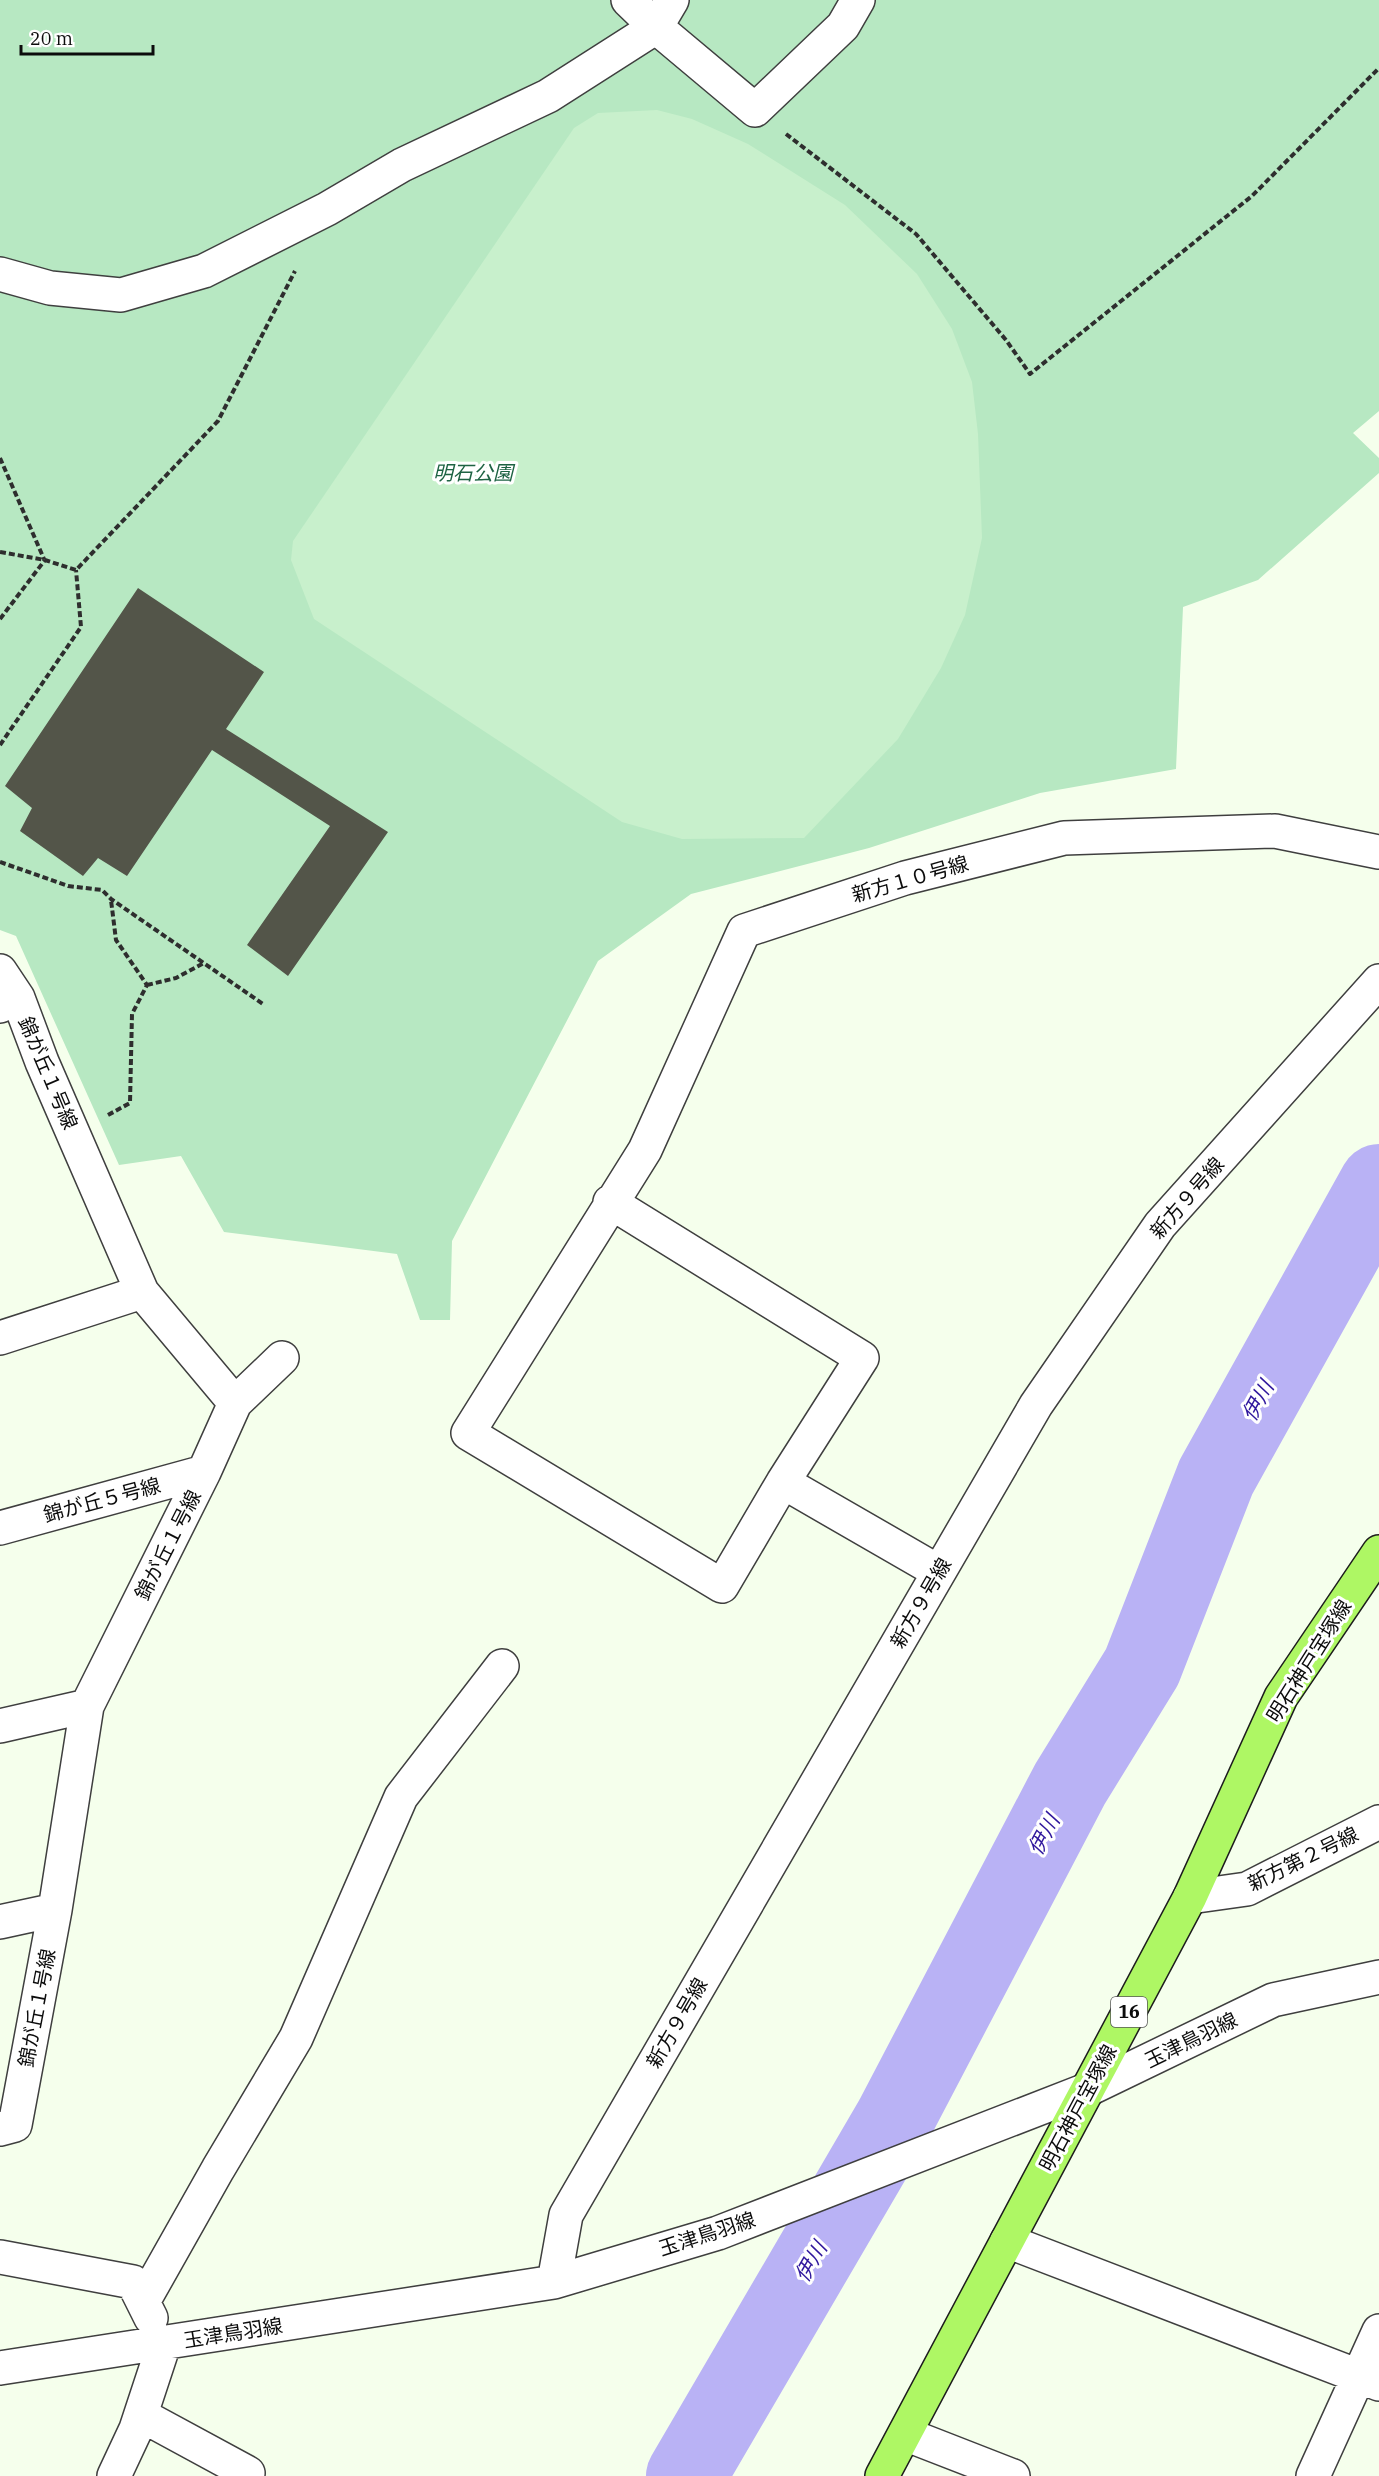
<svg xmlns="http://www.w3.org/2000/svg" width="1379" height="2476" font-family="'IBM Plex Serif','Noto Sans JP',serif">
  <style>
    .green { fill: #b7e8c2 }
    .pitch { fill: #c8f0cc }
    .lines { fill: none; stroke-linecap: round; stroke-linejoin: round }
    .river { stroke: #b9b2f5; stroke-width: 80 }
    .building { fill: #535549 }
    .minor-casing { stroke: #3f3f3f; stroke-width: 36 }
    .major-casing { stroke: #1d1d1d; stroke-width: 36 }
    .path { stroke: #2e2e2e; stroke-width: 4; stroke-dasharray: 6 3; stroke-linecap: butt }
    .minor { stroke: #fff; stroke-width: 33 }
    .major { stroke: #aef764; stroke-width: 33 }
    .labels { text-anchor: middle; stroke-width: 6; stroke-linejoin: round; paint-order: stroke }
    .shield { fill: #fff; stroke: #555; stroke-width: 1.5 }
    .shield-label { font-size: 18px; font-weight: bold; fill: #0c0c0c }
    .park-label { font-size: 20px; font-style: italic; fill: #1e6343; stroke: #fff }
    .street-label { font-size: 20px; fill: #0c0c0c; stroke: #fff }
    .water-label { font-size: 21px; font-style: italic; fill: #2f179d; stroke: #fff }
  </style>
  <rect width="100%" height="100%" fill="#f5ffec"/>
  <path class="green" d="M 0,0 L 1379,0 L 1379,411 L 1353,433 L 1379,458 L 1379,473 L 1258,580 L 1183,607 L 1176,769 L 1040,793 L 869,848 L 691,894 L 598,961 L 452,1241 L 450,1320 L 420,1320 L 397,1254 L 224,1232 L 181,1156 L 119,1165 L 16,936 L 0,930 Z"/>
  <path class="pitch" d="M 657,110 L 692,119 L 748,144 L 845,205 L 917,274 L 952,329 L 972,382 L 978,434 L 982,538 L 965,615 L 941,668 L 898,739 L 804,838 L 682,839 L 622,822 L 314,619 L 291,560 L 293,541 L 574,128 L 598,113 Z"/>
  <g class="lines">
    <path class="river" d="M 686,2476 L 894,2120 L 1070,1784 L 1142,1667 L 1216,1477 L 1379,1184"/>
  </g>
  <path class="building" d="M 138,588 L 264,672 L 226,729 L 388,832 L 288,976 L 247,945 L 330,826 L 212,750 L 127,876 L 98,858 L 83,876 L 20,831 L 32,808 L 5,786 Z"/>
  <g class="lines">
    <g class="minor-casing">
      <path id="minor" d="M 628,0 L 656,27 L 672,0
        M 0,274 L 50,288 L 121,295 L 204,271 L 327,209 L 402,165 L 548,96 L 656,27 L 755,110 L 843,26 L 858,0
        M 0,971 L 18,998 L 0,1006
        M 610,1202 L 862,1358 L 783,1482 L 722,1586 L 468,1433 L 645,1150 L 744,931 L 905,878 L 1064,838 L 1275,831 L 1379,852
        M 0,1338 L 142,1292
        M 235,1403 L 282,1358
        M 783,1482 L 939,1572
        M 0,1528 L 204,1472
        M 0,1726 L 87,1706
        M 1190,1897 L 1247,1889 L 1379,1822
        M 0,1922 L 55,1910
        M 0,2129 L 15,2125 L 55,1910 L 87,1706 L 204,1472 L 235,1403 L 142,1292 L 42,1062 L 18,998
        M 1007,2241 L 1379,2384
        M 0,2257 L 133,2282 L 151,2318
        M 554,2282 L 566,2215 L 1036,1405 L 1160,1225 L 1379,981
        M 143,2302 L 218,2169 L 296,2038 L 401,1797 L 502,1666
        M 0,2368 L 554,2282 L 718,2233 L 1089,2089 L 1273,2000 L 1379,1977
        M 141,2415 L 248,2473 L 246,2476
        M 905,2434 L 1013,2476
        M 114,2476 L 136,2429 L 164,2344
        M 1313,2476 L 1379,2331"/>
    </g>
    <g class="major-casing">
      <path id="major" d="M 882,2476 L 1190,1897 L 1281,1697 L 1379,1552"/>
    </g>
    <path class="path" d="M 786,134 L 916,234 L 1006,340 L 1030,374 L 1252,196 L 1379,68
      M 0,458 L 44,559
      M 0,552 L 45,560 L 76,570 L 218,421 L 295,271
      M 0,619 L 45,560
      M 0,745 L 81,627 L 76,570
      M 0,862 L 68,886 L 102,890 L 111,899 L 263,1004
      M 147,985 L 176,978 L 204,963
      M 108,1115 L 130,1103 L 132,1014 L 147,985 L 116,940 L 111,900"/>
    <use href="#minor" class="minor"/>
    <use href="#major" class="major"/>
  </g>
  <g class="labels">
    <rect class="shield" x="1111" y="1997" width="36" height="30" rx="4.5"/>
    <g class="shield-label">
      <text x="1129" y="2018">16</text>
    </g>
    <g class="park-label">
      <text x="473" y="480">明石公園</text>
    </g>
    <g class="street-label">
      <text transform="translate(910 879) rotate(-16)" y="7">新方１０号線</text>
      <text transform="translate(48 1073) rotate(67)" y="7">錦が丘１号線</text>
      <text transform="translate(1187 1198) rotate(-49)" y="7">新方９号線</text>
      <text transform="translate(102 1500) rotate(-15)" y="7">錦が丘５号線</text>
      <text transform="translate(168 1545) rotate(-63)" y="7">錦が丘１号線</text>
      <text transform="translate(921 1603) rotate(-60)" y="7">新方９号線</text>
      <text transform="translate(1309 1661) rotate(-58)" y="7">明石神戸宝塚線</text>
      <text transform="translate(1303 1859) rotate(-26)" y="7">新方第２号線</text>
      <text transform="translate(37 2008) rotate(-79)" y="7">錦が丘１号線</text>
      <text transform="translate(677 2023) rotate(-60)" y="7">新方９号線</text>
      <text transform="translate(1191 2040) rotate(-26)" y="7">玉津鳥羽線</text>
      <text transform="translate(1078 2108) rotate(-62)" y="7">明石神戸宝塚線</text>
      <text transform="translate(707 2234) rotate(-18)" y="7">玉津鳥羽線</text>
      <text transform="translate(233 2333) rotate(-9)" y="7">玉津鳥羽線</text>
    </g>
    <g class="water-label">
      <text transform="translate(1258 1401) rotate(-61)" y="7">伊川</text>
      <text transform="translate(1044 1835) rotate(-62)" y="7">伊川</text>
      <text transform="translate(811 2262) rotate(-60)" y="7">伊川</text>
    </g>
  </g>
  <path d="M21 45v9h132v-9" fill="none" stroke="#0c0c0c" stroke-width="3"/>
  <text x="30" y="45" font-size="18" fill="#0c0c0c" stroke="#ffffff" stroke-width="4.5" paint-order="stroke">20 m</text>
</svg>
